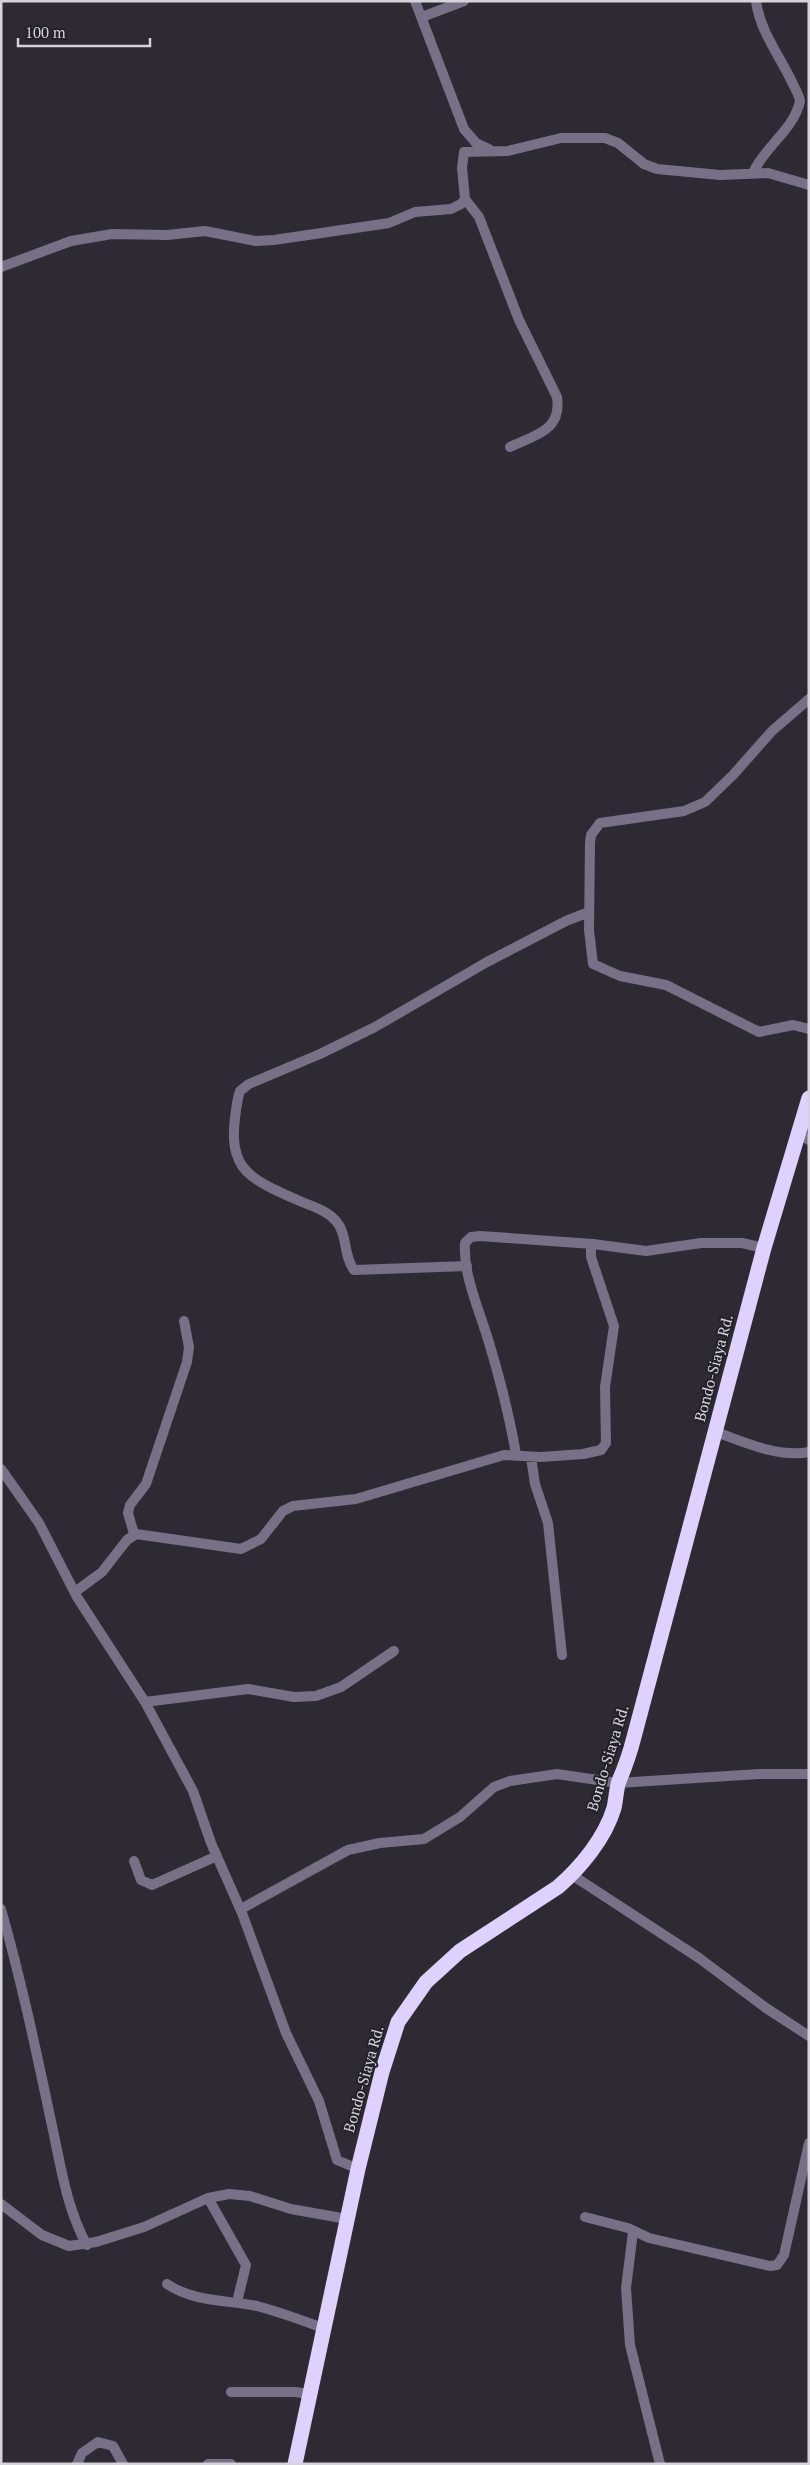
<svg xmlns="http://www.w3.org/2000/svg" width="810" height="2465" font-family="'PT Serif',serif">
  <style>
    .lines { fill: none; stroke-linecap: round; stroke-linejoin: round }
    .minor { stroke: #777087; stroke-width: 10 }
    .highway { stroke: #ded1fe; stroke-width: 15 }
    .labels { text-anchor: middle; stroke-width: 4; stroke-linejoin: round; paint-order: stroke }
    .street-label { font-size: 15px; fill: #d5d4da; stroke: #232129 }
  </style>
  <rect width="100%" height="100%" fill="#2d2a33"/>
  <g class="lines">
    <path class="minor" d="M 415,1 L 464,129 L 476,143 L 489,149
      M 422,17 L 464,1
      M 753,173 C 764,147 794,130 800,101 C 799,94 794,87 791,80 C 778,53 760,31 756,1
      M 1,267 L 71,241 L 112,234 L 167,235 L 205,231 L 256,241 L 274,240 L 389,223 L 415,212 L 451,209 L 461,204 L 465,199
      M 510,447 C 535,435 562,431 557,397 L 519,320 L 479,217 L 465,199 L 462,168 L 464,152 L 508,151 L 561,138 L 605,138 L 618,143 L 644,164 L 657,169 L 720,175 L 768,173 L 809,185
      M 809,699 L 772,731 L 733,775 L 705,802 L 684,811 L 600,823 L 591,835 L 590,843 L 589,930 L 593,964 L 620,976 L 666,985 L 759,1032 L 793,1025 L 809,1029
      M 798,1133 L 809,1140
      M 467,1266 L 354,1270 C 343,1256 348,1233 335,1220 C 327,1211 314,1207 302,1202 C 242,1176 225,1168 238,1098 L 240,1091 L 249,1084 L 320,1054 L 375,1027 L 487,962 L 566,921 L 589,912
      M 716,1432 C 744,1442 778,1458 809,1452
      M 516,1454 C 509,1414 499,1375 487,1336 C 478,1307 463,1274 465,1243 L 471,1237 L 480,1236 L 593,1244
      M 531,1457 L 535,1484 L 548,1523 L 562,1655
      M 1,1469 L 39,1523 L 77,1597 L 145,1702 L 193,1791 L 211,1843 L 242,1913 L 286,2033 L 319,2101 L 337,2160 L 358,2169
      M 134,1534 L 128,1513 L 130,1505 L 146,1484 L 187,1362 L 189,1347 L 184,1321
      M 75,1592 L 102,1572 L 127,1540 L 136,1534 L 241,1549 L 261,1539 L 283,1511 L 293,1506 L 356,1499 L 504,1455 L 541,1457 L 583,1454 L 601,1450 L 606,1443 L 605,1387 L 614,1326 L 591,1257 L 591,1245 L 593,1244 L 646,1251 L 701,1243 L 742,1243 L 764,1248
      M 145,1702 L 248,1689 L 294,1697 L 316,1696 L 341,1687 L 394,1651
      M 134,1861 L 141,1880 L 152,1885 L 217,1856
      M 572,1875 L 699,1958 L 766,2008 L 809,2036
      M 1,1909 C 21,1979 36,2050 51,2121 C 60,2161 66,2208 87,2245
      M 241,1909 L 348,1850 L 380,1843 L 424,1839 L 460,1817 L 494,1787 L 510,1781 L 557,1774 L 618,1783 L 759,1774 L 809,1774
      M 208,2198 L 246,2265 L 237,2302
      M 1,2204 L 42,2235 L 69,2246 L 96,2242 L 144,2227 L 208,2198 L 229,2194 L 250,2196 L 291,2209 L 347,2219
      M 585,2217 L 628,2228 L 649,2238 L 770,2266 L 777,2265 L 784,2255 L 809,2143
      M 633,2232 L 626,2288 L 630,2345 L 660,2464
      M 167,2284 C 193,2302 227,2300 257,2306 C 280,2312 301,2320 323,2328
      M 231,2392 L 295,2392 L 309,2394
      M 77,2464 L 82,2453 L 98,2442 L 113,2446 L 123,2464
      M 208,2464 L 231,2464"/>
    <path class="highway" d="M 295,2464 L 358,2169 L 382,2072 L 398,2022 L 426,1982 L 460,1951 L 558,1887 C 581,1867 605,1838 614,1808 C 616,1800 616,1790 619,1781 C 625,1767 630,1753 634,1737 L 764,1248 L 809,1098"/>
  </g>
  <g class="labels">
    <g class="street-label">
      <text transform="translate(714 1368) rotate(-75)" y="5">Bondo-Siaya Rd.</text>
      <text transform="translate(608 1758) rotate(-73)" y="5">Bondo-Siaya Rd.</text>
      <text transform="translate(364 2079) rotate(-74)" y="5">Bondo-Siaya Rd.</text>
    </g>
  </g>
  <rect width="810" height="2465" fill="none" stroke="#d5d4da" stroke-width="5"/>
  <path d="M18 38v8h132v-8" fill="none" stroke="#d5d4da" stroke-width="2.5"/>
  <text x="25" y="38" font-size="15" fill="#d5d4da" stroke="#232129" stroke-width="4" paint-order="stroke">100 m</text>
</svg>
